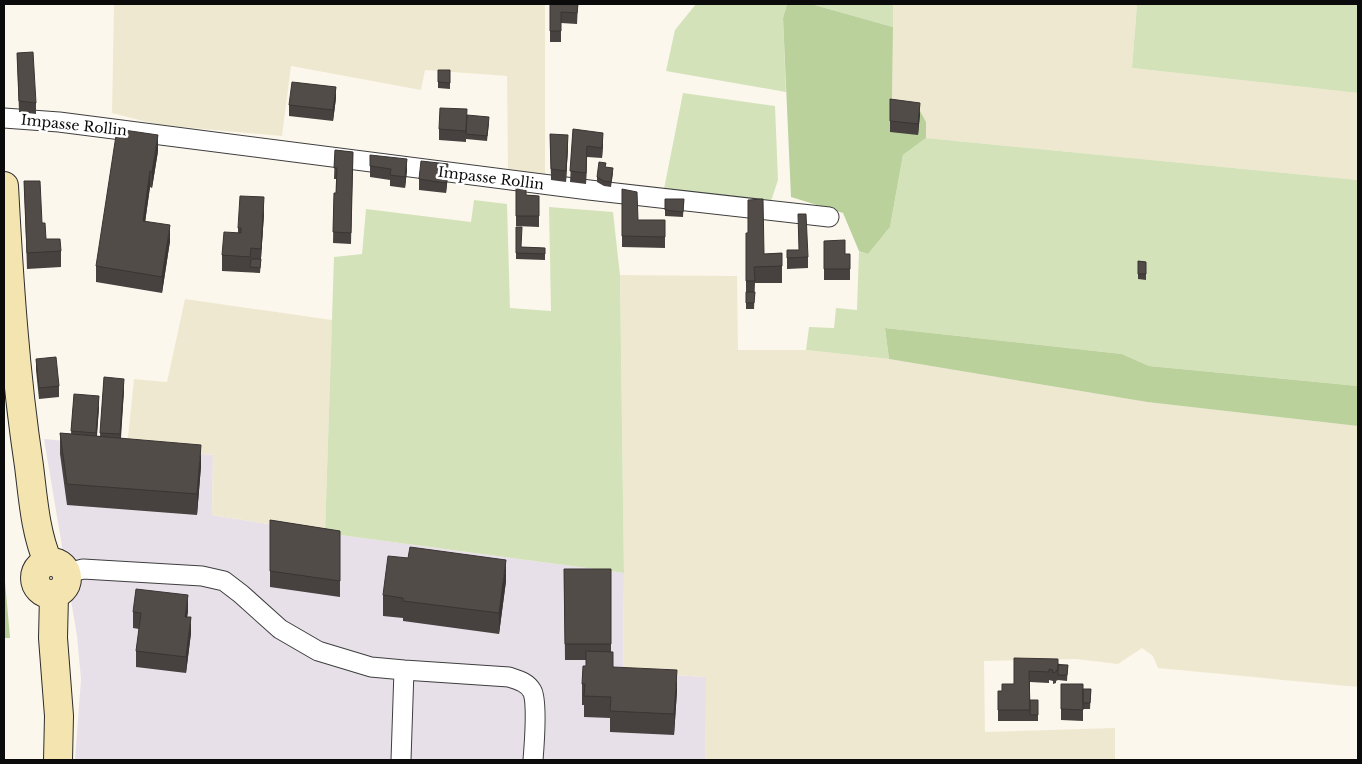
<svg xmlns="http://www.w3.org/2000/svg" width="1362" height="764" font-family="'Libre Baskerville',serif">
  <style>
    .industrial { fill: #e7e0e9 }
    .farmland { fill: #efe8d0 }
    .green { fill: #d4e2ba }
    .forest { fill: #bad19c }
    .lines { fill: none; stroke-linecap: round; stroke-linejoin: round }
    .minor-casing { stroke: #3e3e3e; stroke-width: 21 }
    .secondary-casing { stroke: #2d2d2d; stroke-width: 30 }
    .minor { stroke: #fff; stroke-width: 19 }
    .secondary { stroke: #f4e4af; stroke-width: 28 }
    .wall { fill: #47413f }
    .shaded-wall { fill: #393533 }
    .building { fill: #524c49; stroke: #393533 }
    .labels { text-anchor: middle; stroke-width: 5; stroke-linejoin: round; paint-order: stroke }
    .street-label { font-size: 14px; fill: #0b0b0b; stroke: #fff }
  </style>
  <rect width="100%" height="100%" fill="#fcf7ec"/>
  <path class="industrial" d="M 44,439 L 213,455 L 212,515 L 325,533 L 624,573 L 623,672 L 707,677 L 705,760 L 75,760 L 81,679 L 77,636 Z"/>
  <path class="farmland" d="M 114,4 L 545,4 L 545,175 L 508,172 L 507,76 L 425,70 L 421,90 L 291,66 L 282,136 L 159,125 L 112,113 Z
    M 893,4 L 1137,4 L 1132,68 L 1358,93 L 1358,180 L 926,138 L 926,122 L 892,100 Z
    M 620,275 L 737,276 L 738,350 L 806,350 L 889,359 L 1147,402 L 1358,426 L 1358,687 L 1158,668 L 1153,656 L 1142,648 L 1118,664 L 1076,659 L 984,661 L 985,732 L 1115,728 L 1115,760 L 705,760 L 706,677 L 623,672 L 624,573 Z
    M 185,299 L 332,320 L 325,533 L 212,515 L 213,455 L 127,447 L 134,379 L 167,382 Z"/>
  <path class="green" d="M 696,4 L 787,4 L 783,18 L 786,92 L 666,71 L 675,30 Z
    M 811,4 L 893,4 L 893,27 Z
    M 1137,4 L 1358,4 L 1358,93 L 1132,68 Z
    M 683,93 L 775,106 L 778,180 L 770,204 L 664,189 Z
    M 926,138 L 1358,180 L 1358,386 L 1149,366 L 1122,354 L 885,328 L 889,359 L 806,350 L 809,327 L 834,328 L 836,308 L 857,310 L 859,251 L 868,254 L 890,227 L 903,155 Z
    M 474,200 L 507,204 L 510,308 L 551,311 L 549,207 L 613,212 L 620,275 L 624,573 L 325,533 L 334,257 L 362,254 L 366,209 L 471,222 Z"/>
  <path class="forest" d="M 787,4 L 811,4 L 893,27 L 892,100 L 919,109 L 926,122 L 926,138 L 903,155 L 890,227 L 868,254 L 859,251 L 843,213 L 791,197 L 783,18 Z
    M 885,328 L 1122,354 L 1149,366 L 1358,386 L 1358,426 L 1147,402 L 889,359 Z
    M 4,570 L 10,638 L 4,638 Z"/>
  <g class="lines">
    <g class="minor-casing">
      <path id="minor" d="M 4,118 L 59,122 L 589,190 L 829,217
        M 68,573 L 83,569 L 202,576 L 224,581 L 241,594 L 280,629 L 318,651 L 371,667 L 404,670 L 509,677 C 518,680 527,682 532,691 C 538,699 534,748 533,760
        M 401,760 L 404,670"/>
    </g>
    <g class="secondary-casing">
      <path id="secondary" d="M 4,186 C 9,280 15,373 29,466 C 33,497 35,532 48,562
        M35 578a16 16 0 1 1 32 0a16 16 0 1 1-32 0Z
        M 54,595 L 53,638 L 59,716 L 58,760"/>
    </g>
    <use href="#minor" class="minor"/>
    <use href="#secondary" class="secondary"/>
  </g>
  <path class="wall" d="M 550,4 L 578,4 L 577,24 L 561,23 L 561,42 L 550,42 Z
    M 17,53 L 36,103 L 36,114 L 19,112 Z
    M 438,70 L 450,70 L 450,89 L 438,88 Z
    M 336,98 L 333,121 L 289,116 L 289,105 Z
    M 890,99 L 920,114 L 918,135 L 890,132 Z
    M 467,115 L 489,123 L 487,141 L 466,139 L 466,142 L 439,140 L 439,129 Z
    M 573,129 L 603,144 L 602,158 L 587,157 L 586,184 L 570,182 Z
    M 550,134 L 568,146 L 566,182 L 551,180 Z
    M 335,150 L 353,152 L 351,244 L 333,243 L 334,193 L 336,193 L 336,179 L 334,179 Z
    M 158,151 L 152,188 L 150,187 L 145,222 L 170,241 L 162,293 L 96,282 L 96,266 Z
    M 370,155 L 407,170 L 405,188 L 390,186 L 390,180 L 370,177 Z
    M 606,167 L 613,173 L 611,187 L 604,186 L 597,182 L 597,177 Z
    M 448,175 L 446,193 L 419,190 L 419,179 Z
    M 24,181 L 42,223 L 46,239 L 61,251 L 61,267 L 27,269 Z
    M 516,183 L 526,195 L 539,196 L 539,227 L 516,226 Z
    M 622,189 L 638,220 L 665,220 L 665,248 L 622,247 Z
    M 665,199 L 684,199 L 683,217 L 665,216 Z
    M 264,214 L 260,273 L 222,271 L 222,255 L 238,233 L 238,228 Z
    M 516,227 L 521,247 L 545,248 L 545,260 L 516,259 Z
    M 746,233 L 764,254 L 782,253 L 782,283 L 755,283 L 754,309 L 746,309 Z
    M 824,241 L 845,254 L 850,254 L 850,280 L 824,280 Z
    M 787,250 L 808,257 L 808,268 L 787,269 Z
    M 1138,261 L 1146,262 L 1146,280 L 1138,279 Z
    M 36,359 L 59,386 L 59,397 L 39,399 L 36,370 Z
    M 104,377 L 124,390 L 121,438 L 201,466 L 197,515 L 67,505 L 60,454 L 60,433 L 71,434 L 74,394 L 99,407 L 97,436 L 100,436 Z
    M 270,520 L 340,531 L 340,597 L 270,587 Z
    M 564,569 L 611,569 L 611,652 L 613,667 L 677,691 L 674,735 L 610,732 L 610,718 L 584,717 L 584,705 L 582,705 L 582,684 L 586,666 L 586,660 L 565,660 Z
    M 506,581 L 499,634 L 403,621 L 403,618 L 383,616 L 383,595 Z
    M 188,611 L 187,617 L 191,633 L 186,673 L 136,667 L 136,651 L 139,629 L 133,628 L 133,612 Z
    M 1014,658 L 1068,665 L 1067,681 L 1058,680 L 1056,681 L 1056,683 L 1053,684 L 1053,681 L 1049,680 L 1049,683 L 1030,682 L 1030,700 L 1038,700 L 1038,721 L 998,721 L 998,691 L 1002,691 L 1014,684 Z
    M 1061,684 L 1083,689 L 1091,689 L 1090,709 L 1083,709 L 1083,698 L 1083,721 L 1061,720 Z"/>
  <path class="shaded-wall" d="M 336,87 L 336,98 L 333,121 L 333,110 Z
    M 920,103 L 920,114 L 918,135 L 918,124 Z
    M 603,133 L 603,144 L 602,158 L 602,148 Z
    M 158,135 L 158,151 L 152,188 L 152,172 Z
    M 568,135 L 568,146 L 566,182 L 566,171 Z
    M 587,146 L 587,157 L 586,184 L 586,173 Z
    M 407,159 L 407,170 L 405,188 L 405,177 Z
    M 448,164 L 448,175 L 446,193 L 446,183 Z
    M 150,171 L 150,187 L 143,237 L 143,221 Z
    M 264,197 L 264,214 L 260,273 L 261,249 Z
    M 170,225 L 170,241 L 162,293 L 162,277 Z
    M 124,379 L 124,390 L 120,445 L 120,434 Z
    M 99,396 L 99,407 L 96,444 L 96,433 Z
    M 201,445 L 201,466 L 197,515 L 197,494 Z
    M 506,560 L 506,581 L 499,634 L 499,613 Z
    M 188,595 L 188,611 L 185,633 L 185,617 Z
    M 191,617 L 191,633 L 186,673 L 186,657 Z
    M 677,670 L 677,691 L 674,735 L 674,714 Z"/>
  <path class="building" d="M 550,4 L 578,4 L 577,13 L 561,12 L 561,31 L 550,31 Z
    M 33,52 L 36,103 L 19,101 L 17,53 Z
    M 438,70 L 450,70 L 450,83 L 438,82 Z
    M 292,82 L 336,87 L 333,110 L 289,105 Z
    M 890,99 L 920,103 L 918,124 L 890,121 Z
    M 440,108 L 467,109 L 466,131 L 439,129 Z
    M 467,115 L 489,117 L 487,136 L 466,134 Z
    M 117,129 L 158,135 L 152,172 L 150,171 L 143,221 L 170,225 L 162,277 L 96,266 Z
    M 573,129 L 603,133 L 602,148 L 587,146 L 586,173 L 570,171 Z
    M 550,134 L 568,135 L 566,171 L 551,169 Z
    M 335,150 L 353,152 L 351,233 L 333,232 L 334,193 L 336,193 L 337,168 L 334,168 Z
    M 370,155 L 407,159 L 405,177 L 390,175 L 391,169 L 370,166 Z
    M 421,161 L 448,164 L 446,183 L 419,179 Z
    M 599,162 L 606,163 L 605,167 L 613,168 L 611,182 L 604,181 L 597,177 Z
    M 24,181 L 40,181 L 42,223 L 45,223 L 46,239 L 60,239 L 61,251 L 27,253 Z
    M 526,182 L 526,195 L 539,196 L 539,216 L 516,216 L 516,183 Z
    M 622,189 L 637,192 L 638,220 L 665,220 L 665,237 L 622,236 Z
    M 240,196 L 264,197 L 261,249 L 251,248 L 250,257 L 222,255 L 224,232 L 241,233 L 241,228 L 238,228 Z
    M 665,199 L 684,199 L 683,212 L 665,210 Z
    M 763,199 L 764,254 L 782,253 L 782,266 L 754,267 L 755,281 L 746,281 L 746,233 L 748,233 L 748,200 Z
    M 798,214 L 806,214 L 808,257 L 787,258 L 787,250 L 799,250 Z
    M 516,227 L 522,227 L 521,247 L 545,248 L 545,254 L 516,253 Z
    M 845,240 L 845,254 L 850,254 L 850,269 L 824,269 L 824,241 Z
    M 251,259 L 261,259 L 260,268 L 250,267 Z
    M 1138,261 L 1146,262 L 1146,274 L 1138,274 Z
    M 746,292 L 755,292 L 754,303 L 746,303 Z
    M 56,357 L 59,386 L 39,388 L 36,359 Z
    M 104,377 L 124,379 L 120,434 L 100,433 Z
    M 74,394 L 99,396 L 96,433 L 71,431 Z
    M 60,433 L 201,445 L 197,494 L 67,484 Z
    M 270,520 L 340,531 L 340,581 L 270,571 Z
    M 410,547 L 506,560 L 499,613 L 403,601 L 403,598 L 383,595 L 388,556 L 408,558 Z
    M 564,569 L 611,569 L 611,644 L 565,644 Z
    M 136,589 L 188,595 L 185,617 L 191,617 L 186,657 L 136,651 L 141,613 L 133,612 Z
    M 586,651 L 613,652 L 613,667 L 677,670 L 674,714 L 610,711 L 611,697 L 584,696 L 585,684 L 582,684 L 583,666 L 586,666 Z
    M 1014,658 L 1058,659 L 1058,670 L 1056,670 L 1056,672 L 1053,673 L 1053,670 L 1049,669 L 1049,672 L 1029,671 L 1030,710 L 998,710 L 998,691 L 1002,691 L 1002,684 L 1014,684 Z
    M 1058,665 L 1068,665 L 1067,675 L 1058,675 Z
    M 1061,684 L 1083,684 L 1083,710 L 1061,709 Z
    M 1083,689 L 1091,689 L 1090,703 L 1083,703 Z
    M 1030,700 L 1038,700 L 1038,715 L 1030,715 Z"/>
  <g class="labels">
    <g class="street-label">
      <text transform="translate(74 125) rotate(6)" y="5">Impasse Rollin</text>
      <text transform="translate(491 178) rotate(7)" y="5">Impasse Rollin</text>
    </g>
  </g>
  <rect width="1362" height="764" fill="none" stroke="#0b0b0b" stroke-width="10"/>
</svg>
